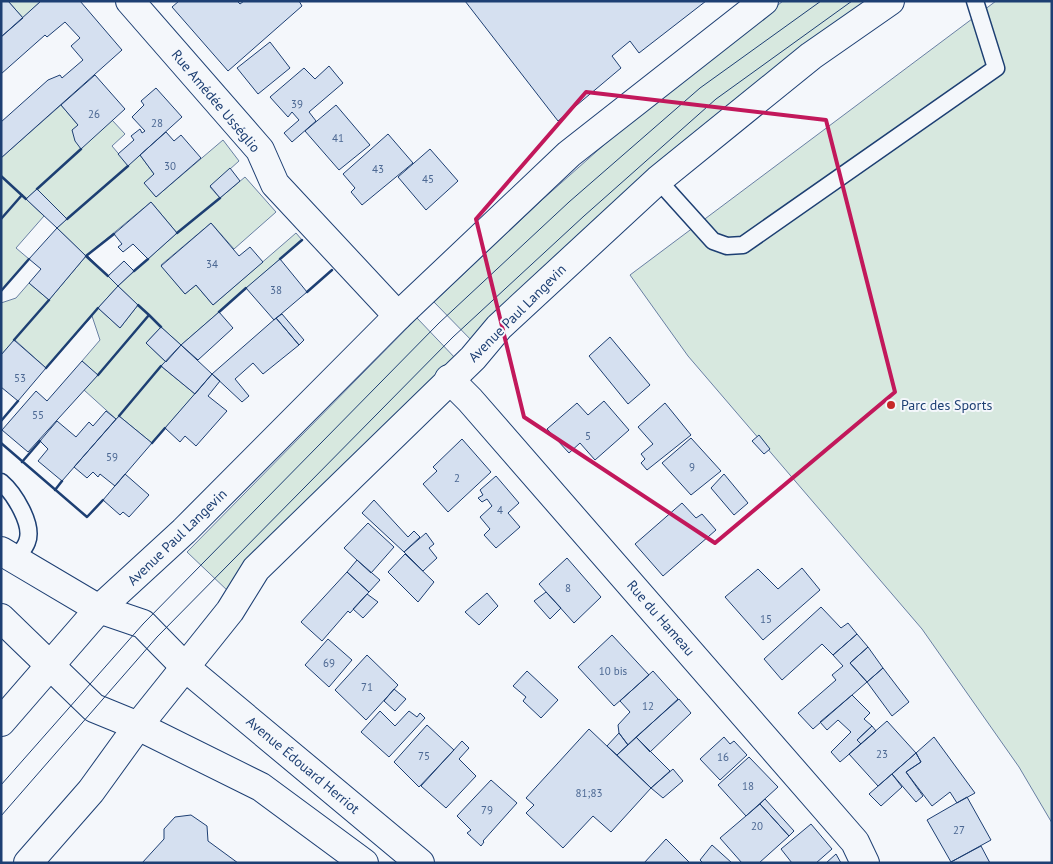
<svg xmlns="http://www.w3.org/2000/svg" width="1053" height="864" font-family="'PT Sans',sans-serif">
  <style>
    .green { fill: #d7e8df; stroke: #687fa3; fill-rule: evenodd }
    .building { fill: #d5e0f0; stroke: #1d3f73 }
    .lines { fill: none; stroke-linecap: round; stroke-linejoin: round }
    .service-casing { stroke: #1d3f73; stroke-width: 19 }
    .minor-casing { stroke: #1d3f73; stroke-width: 30 }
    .tertiary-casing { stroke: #1d3f73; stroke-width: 30 }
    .primary-casing { stroke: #1d3f73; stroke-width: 30 }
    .service { stroke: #f4f7fb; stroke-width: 16 }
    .minor { stroke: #f4f7fb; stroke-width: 28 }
    .tertiary { stroke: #f4f7fb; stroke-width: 28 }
    .primary { stroke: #f4f7fb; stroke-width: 28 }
    .tram { stroke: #1d3f73; stroke-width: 1 }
    .wall { stroke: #1d3f73; stroke-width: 2.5 }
    .marked { fill: none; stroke: #c2185b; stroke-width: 4; stroke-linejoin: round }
    .poi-dot { fill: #c62828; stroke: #f4f7fb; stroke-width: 2 }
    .labels { text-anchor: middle; stroke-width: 4; stroke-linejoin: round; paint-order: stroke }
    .number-label { font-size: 11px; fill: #4b6792 }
    .street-label { font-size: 14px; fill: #1d3f73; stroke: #f4f7fb }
    .poi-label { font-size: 14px; fill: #1d3f73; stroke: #f4f7fb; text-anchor: start }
  </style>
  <rect width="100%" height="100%" fill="#f4f7fb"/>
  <path class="green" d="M 8,1 L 41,1 L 23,18 Z
    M 783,1 L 877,1 L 475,344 L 434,302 L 543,199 L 623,128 Z
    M 996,1 L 1052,1 L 1052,823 L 1019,767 L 922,629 L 688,356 L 630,275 Z
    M 61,105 L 78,125 L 72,131 L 112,120 L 125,134 L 112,146 L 128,165 L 140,155 L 154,174 L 145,183 L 156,197 L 223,140 L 239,161 L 210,187 L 220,198 L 245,177 L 276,212 L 234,249 L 211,223 L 161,265 L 185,294 L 196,285 L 213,305 L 296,233 L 302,240 L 181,345 L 161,327 L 146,343 L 166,362 L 162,367 L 195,394 L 152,443 L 119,416 L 116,419 L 84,390 L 97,375 L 82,361 L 100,340 L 92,316 L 46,368 L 15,340 L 1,355 L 1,303 L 16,298 L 29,283 L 49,300 L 86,256 L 57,228 L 67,219 L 37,189 L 26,199 L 44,216 L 16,248 L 29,259 L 1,291 L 1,158 ZM 151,202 L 177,233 L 118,286 L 87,255 ZM 118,286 L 138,305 L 120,328 L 98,308 Z
    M 417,318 L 457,360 L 432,378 L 246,564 L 229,592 L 187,552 Z"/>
  <path class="building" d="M 1,1 L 8,1 L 23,18 L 1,37 Z
    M 41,1 L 80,1 L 122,50 L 1,158 L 1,122 L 48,80 L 60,75 L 62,78 L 83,60 L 71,46 L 80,38 L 65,22 L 47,37 L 45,35 L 1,74 L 1,37 Z
    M 179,1 L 237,1 L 240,4 L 244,1 L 299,1 L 302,6 L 228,71 L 172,7 Z
    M 465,1 L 706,1 L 639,53 L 630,41 L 612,56 L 621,68 L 558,121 Z
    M 270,42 L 290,68 L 258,94 L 237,68 Z
    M 329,66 L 343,83 L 309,112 L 316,121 L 292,142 L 284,133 L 299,120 L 292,112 L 288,117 L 270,97 L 304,68 L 315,79 Z
    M 95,75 L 125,109 L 81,149 L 75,141 L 72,130 L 78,125 L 61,105 Z
    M 156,88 L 182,117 L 128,166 L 118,154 L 134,140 L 131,136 L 140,129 L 142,133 L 145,131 L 132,117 L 144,105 L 141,101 Z
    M 336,105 L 370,145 L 339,170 L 305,131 Z
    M 166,132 L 174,141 L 181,135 L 201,158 L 156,197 L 144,183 L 154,174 L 140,155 Z
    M 388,134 L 413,163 L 362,205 L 351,192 L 355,188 L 343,174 Z
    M 430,149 L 458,181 L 426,210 L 398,177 Z
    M 230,168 L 240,181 L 220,198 L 210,186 Z
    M 37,189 L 67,219 L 57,228 L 26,199 Z
    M 151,202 L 177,233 L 148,259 L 133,244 L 123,252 L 118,247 L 122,244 L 114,234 Z
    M 211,223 L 239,256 L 250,247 L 263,262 L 213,305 L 196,285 L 185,294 L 161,266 Z
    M 57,228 L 86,256 L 49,300 L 29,283 L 41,269 L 29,259 Z
    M 280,259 L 307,292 L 274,320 L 246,288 Z
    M 124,261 L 134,271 L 118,286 L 108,276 Z
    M 118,286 L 138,305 L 120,328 L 98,308 Z
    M 219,312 L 233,328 L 198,360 L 181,345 Z
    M 282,314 L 304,340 L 299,345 L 276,318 Z
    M 276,318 L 299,345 L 263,374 L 253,363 L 235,379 L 249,396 L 242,402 L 212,374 Z
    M 161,327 L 181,345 L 166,362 L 146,343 Z
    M 610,337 L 650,385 L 628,404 L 589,356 Z
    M 14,340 L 46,368 L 18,401 L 1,387 L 1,355 Z
    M 181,345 L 212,374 L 195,394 L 161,366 Z
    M 82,361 L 98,375 L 28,452 L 2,430 L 36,391 L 47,401 Z
    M 212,374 L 220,381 L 208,396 L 227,411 L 196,446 L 185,436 L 180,442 L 165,428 Z
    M 604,401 L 629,430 L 595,460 L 580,443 L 569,453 L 547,429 L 577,403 L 588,415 Z
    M 665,403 L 691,435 L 647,470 L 641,463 L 645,459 L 641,454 L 653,444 L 638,427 Z
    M 106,411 L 116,419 L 62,481 L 38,461 L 48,449 L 40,441 L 57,421 L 76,437 L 89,422 L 93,426 Z
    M 119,416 L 152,443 L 115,486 L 100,474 L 98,477 L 93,472 L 87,478 L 74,467 Z
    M 759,435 L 770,449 L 764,454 L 752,441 Z
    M 691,438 L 721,471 L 691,495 L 662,463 Z
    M 462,439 L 491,472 L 448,512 L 423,484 L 437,471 L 433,467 Z
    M 125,474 L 149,495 L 129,517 L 123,512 L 120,515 L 103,500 Z
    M 724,474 L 748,503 L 734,515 L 711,488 Z
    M 496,476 L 519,503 L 508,513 L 520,527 L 496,548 L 484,535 L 490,529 L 480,517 L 492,506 L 487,499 L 482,502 L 478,498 L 483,495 L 480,490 Z
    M 374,500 L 408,537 L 414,531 L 420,537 L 404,552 L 362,513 Z
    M 682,503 L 696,518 L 702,514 L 716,530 L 663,576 L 635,544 Z
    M 368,523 L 394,547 L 371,573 L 344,548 Z
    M 426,533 L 434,544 L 429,548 L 437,558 L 423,571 L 404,552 Z
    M 405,554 L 434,582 L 418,602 L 388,572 Z
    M 567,558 L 601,597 L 574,623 L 539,584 Z
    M 357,560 L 380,580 L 369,592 L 347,572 Z
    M 802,568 L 820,590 L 763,640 L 725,597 L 758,569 L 778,589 Z
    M 347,572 L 369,592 L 350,613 L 348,611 L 322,641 L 301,622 Z
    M 546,592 L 561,608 L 550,619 L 534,601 Z
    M 487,593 L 498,606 L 479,625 L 465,612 Z
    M 367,594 L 378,602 L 363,618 L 353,609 Z
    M 821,607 L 841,628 L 848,623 L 857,634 L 833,655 L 822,644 L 782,680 L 764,659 Z
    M 857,634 L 868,647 L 850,663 L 867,682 L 813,729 L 798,713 L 836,680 L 832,675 L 843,666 L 833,655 Z
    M 612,635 L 649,675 L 614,706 L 578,667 Z
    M 328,639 L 352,660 L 329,687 L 305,665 Z
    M 868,647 L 883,668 L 867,682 L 850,663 Z
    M 367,655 L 398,685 L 366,720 L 335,690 Z
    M 883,668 L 909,702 L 892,716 L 867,682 Z
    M 527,671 L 558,700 L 541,718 L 523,701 L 526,697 L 513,686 Z
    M 653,671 L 678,699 L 628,745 L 619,733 L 618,725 L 630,712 L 620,701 Z
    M 394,689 L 406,699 L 395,711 L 384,701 Z
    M 852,695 L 870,713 L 864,719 L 872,726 L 857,740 L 861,744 L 840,762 L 831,752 L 851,732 L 838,720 L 827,730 L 820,722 Z
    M 679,699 L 691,713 L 650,752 L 636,737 Z
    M 380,711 L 395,726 L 409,711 L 417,717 L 420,713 L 425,718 L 389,757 L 361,732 Z
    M 887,721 L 916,753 L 878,786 L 849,754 Z
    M 427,725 L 454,750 L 419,787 L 394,762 Z
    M 872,726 L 876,731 L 861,744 L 857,740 Z
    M 589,729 L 651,788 L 611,832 L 593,816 L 563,848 L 526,813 L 534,805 L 526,798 Z
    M 619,733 L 628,745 L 617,755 L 607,746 Z
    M 636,737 L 670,771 L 651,788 L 617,755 Z
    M 724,737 L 730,744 L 734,741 L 747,755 L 720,780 L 700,759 Z
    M 934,737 L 975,793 L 957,803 L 950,792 L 932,806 L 906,772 L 921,762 L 916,753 Z
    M 462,741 L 469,748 L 459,759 L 476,776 L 446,808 L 421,786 Z
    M 916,753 L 921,762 L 906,772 L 923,796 L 916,802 L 892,774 Z
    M 749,757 L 778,787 L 746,816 L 718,785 Z
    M 673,769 L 683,781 L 663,798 L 651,788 Z
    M 892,774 L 902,787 L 881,806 L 869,794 Z
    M 491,780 L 517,803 L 483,841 L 484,842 L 481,846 L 467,833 L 471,830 L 457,816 Z
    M 967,797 L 991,840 L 951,862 L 927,820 Z
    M 765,799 L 794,831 L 789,836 L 760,804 Z
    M 760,804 L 789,836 L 759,863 L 742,863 L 720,838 Z
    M 191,815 L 207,826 L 208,841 L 238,863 L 142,863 L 164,839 L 164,829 L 175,817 Z
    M 811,824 L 832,849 L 816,863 L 792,863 L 781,849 Z
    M 666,839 L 690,863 L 644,863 Z
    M 712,845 L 732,863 L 703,863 L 700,860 Z
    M 981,846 L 990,863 L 949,863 L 951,862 Z
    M 836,854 L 841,863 L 826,863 Z"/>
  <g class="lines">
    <g class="service-casing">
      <path id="service" d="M 658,180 L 713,241 L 727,246 L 743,245 L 996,68 L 975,1
        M 1,482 C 14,493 34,525 27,542 C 25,548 19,554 16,559"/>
    </g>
    <g class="minor-casing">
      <path id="minor" d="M 130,1 L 260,150 L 275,184 L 398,316
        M 449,379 L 470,400 L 855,842 L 865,863"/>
    </g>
    <g class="tertiary-casing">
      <path id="tertiary" d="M 1,551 L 99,609 L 143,624 L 186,668 L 420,863
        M 1,618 L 94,708 L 138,726 L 261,787 L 364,863"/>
    </g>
    <g class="primary-casing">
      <path id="primary" d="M 1,722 L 99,609 L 184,531 L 398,316 L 569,154 L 764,1
        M 28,863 L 91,791 L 138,726 L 230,611 L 256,569 L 473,358 L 499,327 L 658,180 L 811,56 L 890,1"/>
    </g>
    <use href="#service" class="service"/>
    <use href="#minor" class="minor"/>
    <use href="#tertiary" class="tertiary"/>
    <use href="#primary" class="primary"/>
    <path class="tram" d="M 1,785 L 143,624 L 439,323 L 569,202 L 700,88 L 821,1
      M 1,816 L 157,637 L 453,337 L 584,216 L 716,99 L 852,1"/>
    <path class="wall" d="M 1,176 L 26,199
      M 37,189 L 81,149
      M 1,219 L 22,195
      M 67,219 L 128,166
      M 177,233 L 220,198
      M 280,259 L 302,240
      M 134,271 L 148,259
      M 108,276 L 86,256 L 114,234
      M 1,291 L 29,259
      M 307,292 L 332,270
      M 219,312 L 246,288
      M 149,315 L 161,327
      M 14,340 L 49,300
      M 46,368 L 98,308
      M 98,375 L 149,315 L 138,305
      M 119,416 L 161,366
      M 1,421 L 18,401
      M 1,443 L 87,517 L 103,500
      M 152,443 L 165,428
      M 22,462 L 40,441
      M 55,490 L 62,481"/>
  </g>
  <path class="marked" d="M 586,92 L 826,120 L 895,392 L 715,543 L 524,417 L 476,219 Z"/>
  <circle class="poi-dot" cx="891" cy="405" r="5"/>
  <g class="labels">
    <g class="number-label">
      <text x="297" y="108">39</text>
      <text x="94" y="118">26</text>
      <text x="157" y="127">28</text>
      <text x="338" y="142">41</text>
      <text x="170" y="170">30</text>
      <text x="378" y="173">43</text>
      <text x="428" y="183">45</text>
      <text x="212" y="268">34</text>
      <text x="276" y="294">38</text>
      <text x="20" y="382">53</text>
      <text x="38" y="419">55</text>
      <text x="588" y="440">5</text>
      <text x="112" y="461">59</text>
      <text x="692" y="471">9</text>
      <text x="457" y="482">2</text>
      <text x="500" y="514">4</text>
      <text x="568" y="592">8</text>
      <text x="766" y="623">15</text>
      <text x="329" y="667">69</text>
      <text x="613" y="675">10 bis</text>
      <text x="367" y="691">71</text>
      <text x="648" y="710">12</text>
      <text x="882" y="758">23</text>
      <text x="424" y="760">75</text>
      <text x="723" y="761">16</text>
      <text x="748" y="790">18</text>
      <text x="589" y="797">81;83</text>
      <text x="487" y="814">79</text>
      <text x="757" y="830">20</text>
      <text x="959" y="834">27</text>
    </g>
    <g class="street-label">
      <text transform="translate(216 101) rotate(50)" y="5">Rue Amédée Usséglio</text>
      <text transform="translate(517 313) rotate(-45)" y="5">Avenue Paul Langevin</text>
      <text transform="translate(177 537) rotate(-44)" y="5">Avenue Paul Langevin</text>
      <text transform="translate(661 618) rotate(49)" y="5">Rue du Hameau</text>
      <text transform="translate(303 765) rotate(40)" y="5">Avenue Édouard Herriot</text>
    </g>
    <g class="poi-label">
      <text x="901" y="410">Parc des Sports</text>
    </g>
  </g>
  <rect width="1053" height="864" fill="none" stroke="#1d3f73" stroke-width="5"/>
</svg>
